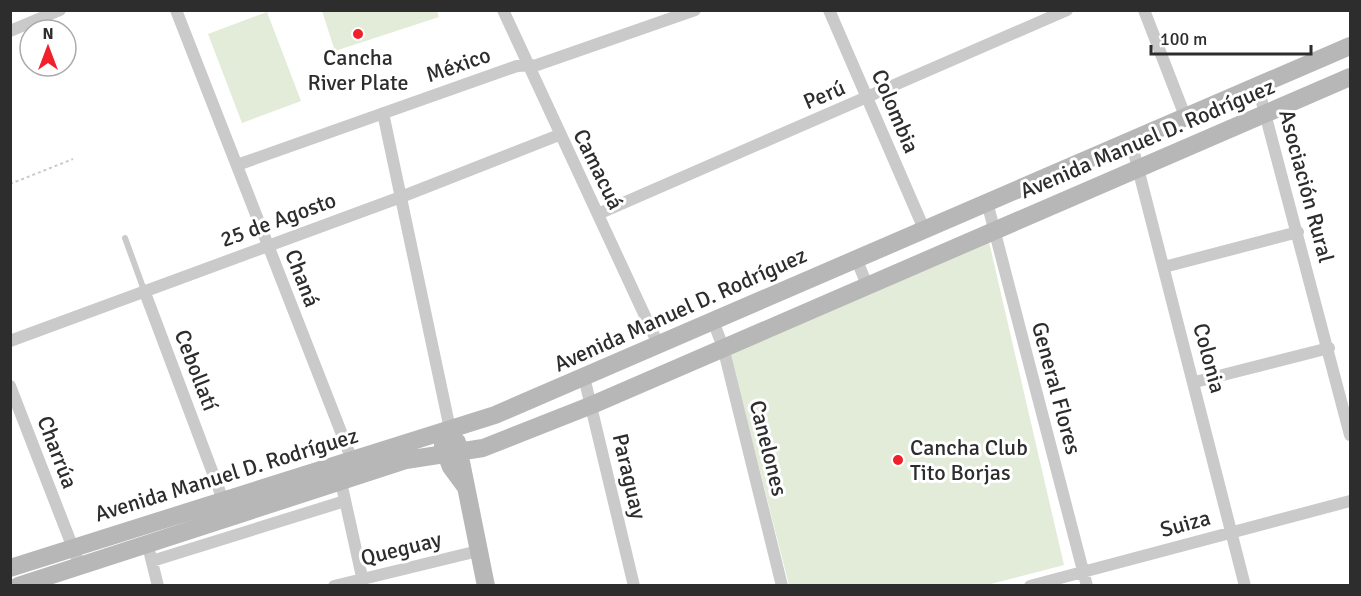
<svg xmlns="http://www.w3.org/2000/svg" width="1361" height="596" font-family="Signika,sans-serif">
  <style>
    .green { fill: #e2ecd8 }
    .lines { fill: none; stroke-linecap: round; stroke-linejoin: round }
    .path { stroke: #cacaca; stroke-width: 2; stroke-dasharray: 3 3; stroke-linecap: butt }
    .lane { stroke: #cacaca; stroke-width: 6 }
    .street { stroke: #cacaca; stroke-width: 12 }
    .secondary { stroke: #b7b7b7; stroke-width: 18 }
    .poi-dot { fill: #f1212b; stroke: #fff; stroke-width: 2 }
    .labels { text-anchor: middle; stroke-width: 6; stroke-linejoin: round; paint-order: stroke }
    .poi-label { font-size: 22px; fill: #2d2d2d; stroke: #fff }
    .street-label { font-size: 22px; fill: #2d2d2d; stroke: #fff }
  </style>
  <rect width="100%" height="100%" fill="#fff"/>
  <path class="green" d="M 322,11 L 437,11 L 439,17 L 335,51 Z
    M 267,12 L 301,101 L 242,123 L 208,34 Z
    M 989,242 L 1064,565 L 987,585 L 789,585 L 730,354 Z"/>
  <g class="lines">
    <path class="path" d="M 10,184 L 73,159"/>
    <path class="lane" d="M 125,238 L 144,290"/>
    <path class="street" d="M 176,10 L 352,460
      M 503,10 L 658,344
      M 829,10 L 924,229
      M 1144,10 L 1185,116
      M 10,31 L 60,10
      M 1258,87 L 1350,435
      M 383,113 L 450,429
      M 1131,141 L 1245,586
      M 237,165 L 517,66 L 537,65 L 695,10
      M 987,202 L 1087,586
      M 598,214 L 1067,10
      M 856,258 L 867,285
      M 1164,267 L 1298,232
      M 144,290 L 226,508
      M 713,321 L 723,347 L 782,586
      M 10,341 L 401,197 L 559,135
      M 584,377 L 634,586
      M 1195,382 L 1329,348
      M 10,386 L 80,566
      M 341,482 L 364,586
      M 150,554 L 158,586
      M 152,561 L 345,501
      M 334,586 L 478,551
      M 1030,586 L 1350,501"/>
    <path class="secondary" d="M 457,442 L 486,586
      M 443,446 L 451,467 L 465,486
      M 10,568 L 495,415 L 1350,46
      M 18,586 L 406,460 L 483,448 L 592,405 L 1350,77"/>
  </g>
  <g class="poi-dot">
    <circle cx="358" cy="34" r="6"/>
    <circle cx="898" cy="460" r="6"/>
  </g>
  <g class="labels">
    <g class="poi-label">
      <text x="358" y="65">Cancha<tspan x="358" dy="25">River Plate</tspan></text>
      <text x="910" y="455" text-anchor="start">Cancha Club<tspan x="910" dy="25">Tito Borjas</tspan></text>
    </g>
    <g class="street-label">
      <text transform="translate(458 64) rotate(-19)" y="8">México</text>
      <text transform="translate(824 94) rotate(-23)" y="8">Perú</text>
      <text transform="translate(896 111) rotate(67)" y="8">Colombia</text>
      <text transform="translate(1147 138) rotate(-23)" y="8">Avenida Manuel D. Rodríguez</text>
      <text transform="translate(599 169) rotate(64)" y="8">Camacuá</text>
      <text transform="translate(1307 186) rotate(75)" y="8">Asociación Rural</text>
      <text transform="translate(278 219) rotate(-20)" y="8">25 de Agosto</text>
      <text transform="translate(303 278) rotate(69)" y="8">Chaná</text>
      <text transform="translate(680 309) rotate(-24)" y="8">Avenida Manuel D. Rodríguez</text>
      <text transform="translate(1210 358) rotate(75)" y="8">Colonia</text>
      <text transform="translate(197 370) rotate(69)" y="8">Cebollatí</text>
      <text transform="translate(1057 388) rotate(75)" y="8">General Flores</text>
      <text transform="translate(769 448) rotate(76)" y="8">Canelones</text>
      <text transform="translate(58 452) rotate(69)" y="8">Charrúa</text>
      <text transform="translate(226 474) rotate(-17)" y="8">Avenida Manuel D. Rodríguez</text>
      <text transform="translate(630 476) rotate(77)" y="8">Paraguay</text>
      <text transform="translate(1185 523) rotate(-15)" y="8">Suiza</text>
      <text transform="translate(401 548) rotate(-14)" y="8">Queguay</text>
    </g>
  </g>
  <rect width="1361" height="596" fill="none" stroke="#2d2d2d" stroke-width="24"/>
  <g transform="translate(48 48)"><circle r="28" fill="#ffffff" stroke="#ababab" stroke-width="1.5"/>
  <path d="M0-4.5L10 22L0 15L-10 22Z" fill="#f1212b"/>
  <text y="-9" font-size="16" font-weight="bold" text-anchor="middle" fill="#2d2d2d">N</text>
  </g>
  <path d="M1151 45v9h160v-9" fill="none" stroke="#2d2d2d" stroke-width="3"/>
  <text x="1160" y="45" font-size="18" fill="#2d2d2d" stroke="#ffffff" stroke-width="4.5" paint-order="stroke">100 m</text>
</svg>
